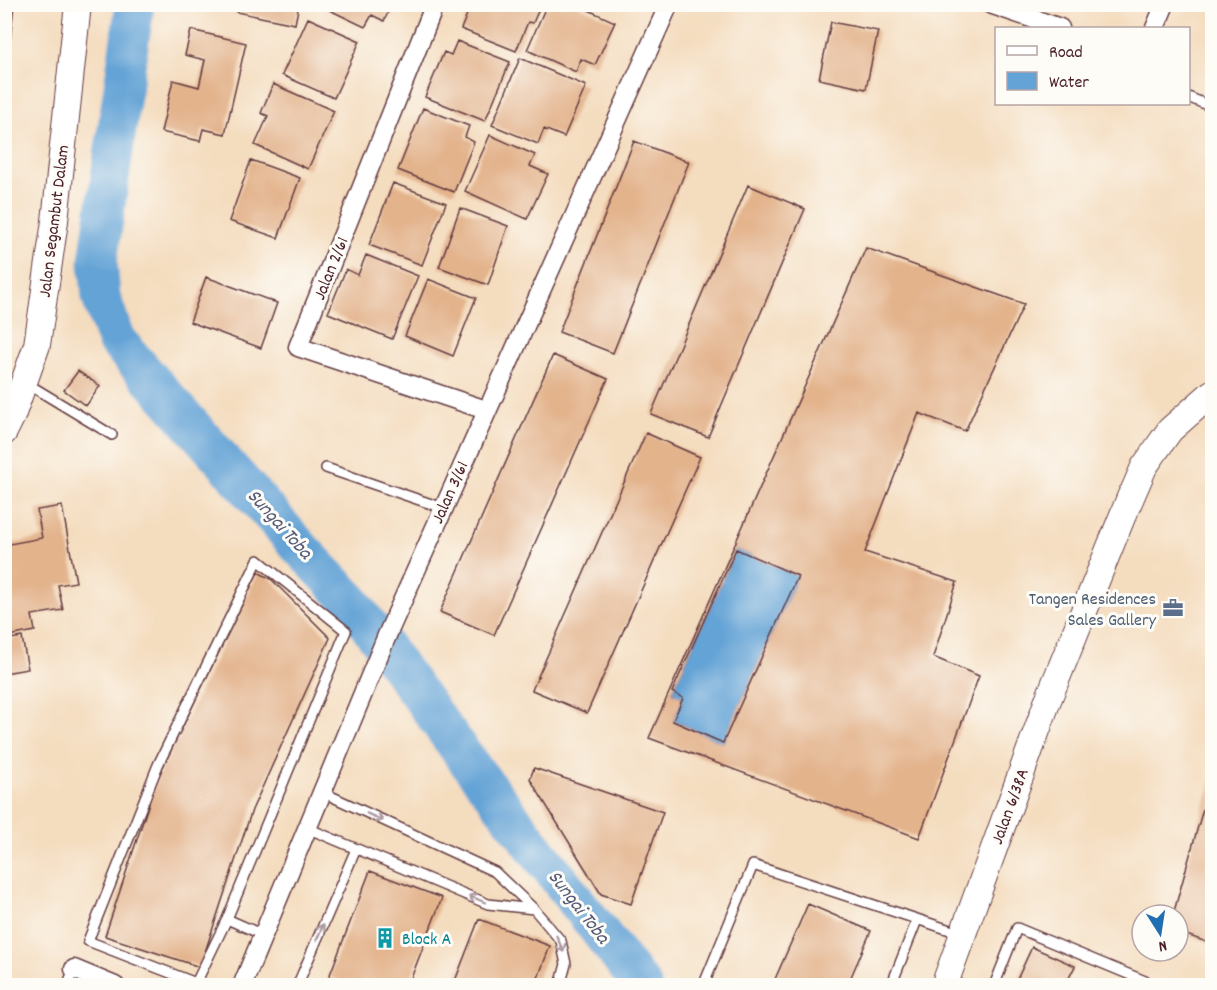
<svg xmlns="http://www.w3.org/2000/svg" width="1217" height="990" font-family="Dekko,sans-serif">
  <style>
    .water { fill: #63a3d6; stroke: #566180; stroke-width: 1.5 }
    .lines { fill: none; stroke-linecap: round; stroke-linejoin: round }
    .river { stroke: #63a3d6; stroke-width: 39 }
    .building { fill: #e3b38c; fill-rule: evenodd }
    .lane-casing { stroke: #643b41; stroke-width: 12 }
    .street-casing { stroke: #643b41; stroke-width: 21 }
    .secondary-casing { stroke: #643b41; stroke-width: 28 }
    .lane { stroke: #fff; stroke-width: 9 }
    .street { stroke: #fff; stroke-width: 18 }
    .secondary { stroke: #fff; stroke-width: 26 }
    .oneway { stroke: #ae9aa0 }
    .labels { text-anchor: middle; stroke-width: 6; stroke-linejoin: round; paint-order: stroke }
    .street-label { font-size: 18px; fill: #4a1f2b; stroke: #fdfcf7 }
    .service-label { font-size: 18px; fill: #4e5e75; stroke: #fdfcf7; text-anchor: end }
    .culture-label { font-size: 18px; fill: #0d838f; stroke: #fdfcf7; text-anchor: start }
    .water-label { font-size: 20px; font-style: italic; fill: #555a78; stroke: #fdfcf7 }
  </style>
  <rect width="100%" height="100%" fill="#fdfcf7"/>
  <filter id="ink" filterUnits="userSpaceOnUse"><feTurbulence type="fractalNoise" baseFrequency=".0167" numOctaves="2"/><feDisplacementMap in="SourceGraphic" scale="12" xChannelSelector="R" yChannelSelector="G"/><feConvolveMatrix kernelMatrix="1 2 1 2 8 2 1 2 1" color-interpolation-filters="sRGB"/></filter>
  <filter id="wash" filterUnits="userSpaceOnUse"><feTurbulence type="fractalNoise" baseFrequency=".008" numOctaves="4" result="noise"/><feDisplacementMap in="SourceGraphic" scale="24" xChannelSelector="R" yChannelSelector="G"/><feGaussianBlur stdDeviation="1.35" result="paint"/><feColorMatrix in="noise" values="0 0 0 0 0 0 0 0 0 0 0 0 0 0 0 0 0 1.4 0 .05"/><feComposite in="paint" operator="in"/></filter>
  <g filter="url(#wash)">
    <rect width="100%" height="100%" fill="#f4dcbe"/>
    <path class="water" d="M 736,549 L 798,576 L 723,743 L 673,721 L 683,698 L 672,692 Z"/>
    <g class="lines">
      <path class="river" d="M 135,4 L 98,261 L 101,297 L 116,340 L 304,552 L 351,601 L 469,763 L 642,986"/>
    </g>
    <g id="blocks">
      <path class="building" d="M 4,4 L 14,4 L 6,82 L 4,82 Z
        M 237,4 L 299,4 L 295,24 L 236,12 Z
        M 317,4 L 392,4 L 384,21 L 372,15 L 365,27 Z
        M 471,4 L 541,4 L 533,23 L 528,22 L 516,51 L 461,29 Z
        M 547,4 L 575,4 L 615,22 L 595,65 L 581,59 L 576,72 L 527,50 Z
        M 308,18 L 360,41 L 334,98 L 282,75 Z
        M 831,22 L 878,31 L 866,89 L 819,79 Z
        M 191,30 L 246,43 L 225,134 L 203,129 L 200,141 L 161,132 L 173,80 L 199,87 L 205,60 L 185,55 Z
        M 457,41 L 510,62 L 485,121 L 425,97 L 444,52 L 451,55 Z
        M 520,58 L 586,86 L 564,137 L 544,129 L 538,144 L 492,125 Z
        M 273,84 L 334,111 L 308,169 L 255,145 L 268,116 L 261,113 Z
        M 423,108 L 469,126 L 465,137 L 474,142 L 454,192 L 398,170 Z
        M 490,135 L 535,155 L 530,166 L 548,174 L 527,219 L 465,191 Z
        M 634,141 L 689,162 L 613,353 L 559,332 Z
        M 251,160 L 300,178 L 278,238 L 229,221 Z
        M 393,183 L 446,203 L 422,265 L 369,245 Z
        M 748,185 L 805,209 L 708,437 L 651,414 Z
        M 460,208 L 508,226 L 488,285 L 439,267 Z
        M 866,248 L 1024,304 L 965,431 L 919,413 L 865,552 L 957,582 L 933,657 L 979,676 L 919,838 L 649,738 ZM 736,549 L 798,576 L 723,743 L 673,721 L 683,698 L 672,692 Z
        M 366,255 L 418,276 L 392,339 L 328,313 L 346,269 L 358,275 Z
        M 206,277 L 277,303 L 261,348 L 190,322 Z
        M 428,279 L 476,298 L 453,356 L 405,336 Z
        M 553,355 L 608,379 L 494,635 L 440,612 Z
        M 78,371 L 100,386 L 86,406 L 64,390 Z
        M 646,433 L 700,457 L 587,713 L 532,690 Z
        M 62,506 L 76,582 L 58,585 L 63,610 L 32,615 L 35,631 L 4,637 L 4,545 L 42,538 L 37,510 Z
        M 258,572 L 271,579 L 330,638 L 252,810 L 200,967 L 105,936 L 157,779 Z
        M 22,637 L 28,669 L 4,673 L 4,640 Z
        M 534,768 L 663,812 L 631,904 L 601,894 L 530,779 Z
        M 1212,777 L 1212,944 L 1178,932 L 1178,915 L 1173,915 Z
        M 370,871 L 442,898 L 408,986 L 351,986 L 329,977 Z
        M 808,904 L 871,931 L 847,986 L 772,986 Z
        M 479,919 L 550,946 L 535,986 L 453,986 Z
        M 1032,947 L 1075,966 L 1068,980 L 1079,986 L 1014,986 Z"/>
    </g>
  </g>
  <g filter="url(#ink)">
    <use href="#blocks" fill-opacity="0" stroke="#643b41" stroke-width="1.5"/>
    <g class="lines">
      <g class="lane-casing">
        <path id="lane" d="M 1188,97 L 1212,107
          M 25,384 L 36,389 L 112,435
          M 326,468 L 443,508
          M 258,560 L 346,631 L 227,919 L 196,983 L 88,941 L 158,765 Z
          M 322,792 L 495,872 L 534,909 L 561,941 L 566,964 L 560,986
          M 307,828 L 488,904 L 534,909
          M 227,919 L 263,935
          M 67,986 L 74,969
          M 297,986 L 356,849
          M 710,986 L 706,979 L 753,865 L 962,934
          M 891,986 L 917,920
          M 994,986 L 1017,928 L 1157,986"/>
      </g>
      <g class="street-casing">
        <path id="street" d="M 435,4 L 298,347 L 486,410
          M 990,4 L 1060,28
          M 1155,28 L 1165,4
          M 74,969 L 115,986
          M 242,986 L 388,633 L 669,4"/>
      </g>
      <g class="secondary-casing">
        <path id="secondary" d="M 4,432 L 12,416 L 37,345 L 55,221 L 78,4
          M 1125,511 L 1144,467 L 1170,430 L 1212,393
          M 944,986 L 1048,700 L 1131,495"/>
      </g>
      <use href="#lane" class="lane"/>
      <use href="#street" class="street"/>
      <use href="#secondary" class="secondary"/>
    </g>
    <defs><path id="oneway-shaft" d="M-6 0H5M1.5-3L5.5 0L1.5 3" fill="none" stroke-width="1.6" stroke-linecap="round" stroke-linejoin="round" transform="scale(1.5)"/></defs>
    <g class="oneway">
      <use href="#oneway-shaft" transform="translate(375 817) rotate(24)"/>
      <use href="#oneway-shaft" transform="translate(477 899) rotate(-157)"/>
      <use href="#oneway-shaft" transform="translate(320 932) rotate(-67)"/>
      <use href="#oneway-shaft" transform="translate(560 944) rotate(66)"/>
    </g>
  </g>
  <defs>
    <g id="office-bare" transform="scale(1.62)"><path d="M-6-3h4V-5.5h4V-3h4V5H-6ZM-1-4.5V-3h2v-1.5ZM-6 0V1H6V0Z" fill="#5c6f8a" stroke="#fdfcf7" stroke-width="2.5" paint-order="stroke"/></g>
    <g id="building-bare" transform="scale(1.62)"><path d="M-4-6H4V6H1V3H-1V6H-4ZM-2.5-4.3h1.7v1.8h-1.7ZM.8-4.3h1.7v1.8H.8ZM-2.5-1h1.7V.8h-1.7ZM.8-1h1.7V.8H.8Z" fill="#0f9aa8" stroke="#fdfcf7" stroke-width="2.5" paint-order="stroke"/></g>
  </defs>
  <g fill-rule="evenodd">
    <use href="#office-bare" x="1173" y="608"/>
    <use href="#building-bare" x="385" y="938"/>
  </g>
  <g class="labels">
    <g class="street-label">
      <text transform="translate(53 221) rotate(-83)" y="6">Jalan Segambut Dalam</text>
      <text transform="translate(330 268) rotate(-68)" y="6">Jalan 2/61</text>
      <text transform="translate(449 492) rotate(-66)" y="6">Jalan 3/61</text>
      <text transform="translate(1009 806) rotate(-70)" y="6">Jalan 6/38A</text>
    </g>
    <g class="service-label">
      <text x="1156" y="604">Tangen Residences<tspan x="1156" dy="21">Sales Gallery</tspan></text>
    </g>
    <g class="culture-label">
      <text x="402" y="944">Block A</text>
    </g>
    <g class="water-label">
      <text transform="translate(281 523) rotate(48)" y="7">Sungai Toba</text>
      <text transform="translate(580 906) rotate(52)" y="7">Sungai Toba</text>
    </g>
  </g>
  <rect width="1217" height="990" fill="none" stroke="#fdfcf7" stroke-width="24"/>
  <rect x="995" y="27" width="195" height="78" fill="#fdfcf7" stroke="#b5a4a5" stroke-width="1.5"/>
  <rect x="1007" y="46" width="30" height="9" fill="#ffffff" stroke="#b5a4a5" stroke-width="1.5"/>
  <text x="1049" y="57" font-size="18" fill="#4a1f2b">Road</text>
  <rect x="1007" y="72" width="30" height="18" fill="#63a3d6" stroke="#b5a4a5" stroke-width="1.5"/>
  <text x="1049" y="87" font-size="18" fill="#4a1f2b">Water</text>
  <g transform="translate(1160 933) rotate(168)"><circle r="28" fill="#fdfcf7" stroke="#b5a4a5" stroke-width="1.5"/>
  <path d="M0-4.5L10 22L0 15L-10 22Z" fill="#1f6fb2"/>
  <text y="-9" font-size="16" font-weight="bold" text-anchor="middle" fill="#4a1f2b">N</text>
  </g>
</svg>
